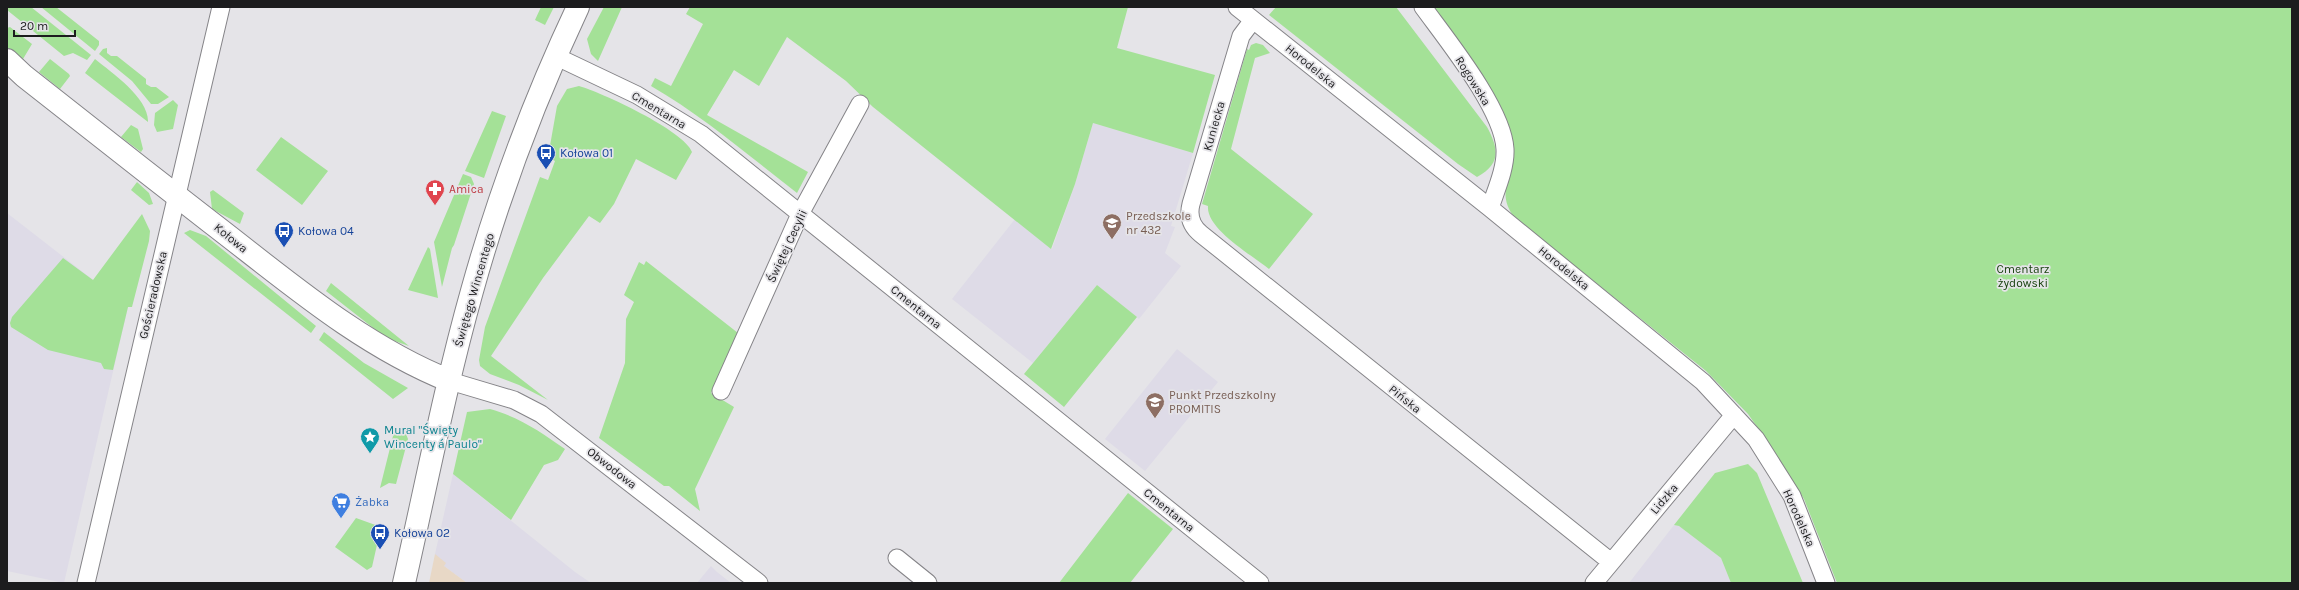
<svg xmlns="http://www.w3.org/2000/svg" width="2299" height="590" font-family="Karla,sans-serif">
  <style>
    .built { fill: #dedbe7 }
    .industrial { fill: #e8d8c6 }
    .green { fill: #a4e197 }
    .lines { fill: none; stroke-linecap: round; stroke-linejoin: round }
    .street-casing { stroke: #858488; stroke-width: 19 }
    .secondary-casing { stroke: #858488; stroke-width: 24 }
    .street { stroke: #fff; stroke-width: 17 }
    .secondary { stroke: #fff; stroke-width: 22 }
    .labels { text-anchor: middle; stroke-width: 3.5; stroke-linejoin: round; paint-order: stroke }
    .street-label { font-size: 12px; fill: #1c1c1e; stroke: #e5e4e8 }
    .transit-label { font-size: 12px; fill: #164399; stroke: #e5e4e8; text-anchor: start }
    .health-label { font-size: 12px; fill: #be3a42; stroke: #e5e4e8; text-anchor: start }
    .education-label { font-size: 12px; fill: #785e54; stroke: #e5e4e8; text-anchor: start }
    .park-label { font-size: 12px; fill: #133e09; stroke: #e5e4e8 }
    .culture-label { font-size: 12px; fill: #0d838f; stroke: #e5e4e8; text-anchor: start }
    .shop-label { font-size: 12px; fill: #366cbe; stroke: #e5e4e8; text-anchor: start }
  </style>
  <rect width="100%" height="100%" fill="#e5e4e8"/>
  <path class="built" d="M 1093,123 L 1193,153 L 1171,226 L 1175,227 L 1165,253 L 1181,266 L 1139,319 L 1097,285 L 1033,363 L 952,299 L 1015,219 L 1052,249 L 1075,184 Z
    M 7,213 L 128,307 L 64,583 L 7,571 Z
    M 1177,349 L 1218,382 L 1145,471 L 1105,439 Z
    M 453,474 L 575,572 L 591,583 L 467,583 L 444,566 L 435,554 Z
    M 1674,525 L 1679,526 L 1721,558 L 1731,583 L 1629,583 Z
    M 711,566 L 717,572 L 731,583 L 697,583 Z"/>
  <path class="industrial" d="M 435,554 L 446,563 L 444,566 L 467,583 L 429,583 Z"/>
  <path class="green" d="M 7,7 L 31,7 L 91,55 L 87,60 L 73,53 L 64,56 L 7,10 Z
    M 41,7 L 56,7 L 99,41 L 99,45 L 95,51 Z
    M 541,7 L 554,7 L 545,25 L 535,20 Z
    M 604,7 L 622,7 L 598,61 L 591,54 L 587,39 Z
    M 690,7 L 1128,7 L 1117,48 L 1215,75 L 1193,153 L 1093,123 L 1075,184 L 1051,249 L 873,107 L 846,81 L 787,37 L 759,86 L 734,70 L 707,115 L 808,172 L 797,193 C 749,156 703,116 651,86 L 655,78 L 671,86 L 703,24 L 686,14 Z
    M 1276,7 L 1396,7 L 1487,127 C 1499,149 1501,164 1477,177 L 1458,164 L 1269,15 Z
    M 1433,7 L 2292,7 L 2292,583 L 1837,583 L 1804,499 L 1772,448 L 1748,414 L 1706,371 L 1515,218 C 1499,198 1507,184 1512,162 Z
    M 10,27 L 32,44 L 23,59 L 7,47 L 7,28 Z
    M 1256,43 L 1263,45 L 1270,53 L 1255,58 L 1231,149 L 1313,214 L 1269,269 C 1252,255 1206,229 1208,206 L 1202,204 L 1247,49 L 1249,50 L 1251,45 Z
    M 107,48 L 107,53 L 111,56 L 117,56 L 146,79 L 146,84 L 151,87 L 156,87 L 169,97 L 158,104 L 151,104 L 132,81 L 99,54 L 103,49 Z
    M 50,59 L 69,74 L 70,76 L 60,89 L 39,72 Z
    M 95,59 C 112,73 149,98 148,122 L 85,73 Z
    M 579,86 C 601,92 685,131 692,152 L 676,180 L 636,159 L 614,204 L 600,223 L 589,216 L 543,278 L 491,356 L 548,400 L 519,385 L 490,374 L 480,366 L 479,360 L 485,327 L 540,177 L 548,180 L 555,161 L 548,157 L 557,106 L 567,89 Z
    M 173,100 L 178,105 L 173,129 L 157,132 L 154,125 L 155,113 Z
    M 492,111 L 506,116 L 484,178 L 465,171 Z
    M 131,125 L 138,129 L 143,149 L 141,152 L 121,137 Z
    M 281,137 L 328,171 L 302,205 L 256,170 Z
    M 463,174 L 471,177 L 474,184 L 454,245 L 452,248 L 442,287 L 434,242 Z
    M 137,182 L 149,193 L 153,204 L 149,205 L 131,190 Z
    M 213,190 L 244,213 L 240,224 L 212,209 L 210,192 Z
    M 142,214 L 150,231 L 149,241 L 132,307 L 128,307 L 113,370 L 104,369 L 101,363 L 48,350 L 11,327 L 10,323 L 12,317 L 63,258 L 93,280 Z
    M 190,230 L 206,236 L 316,326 L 311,333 L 184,233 Z
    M 428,247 L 430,249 L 438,298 L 408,290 Z
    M 646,261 L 738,333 L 711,393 L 734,407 L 695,489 L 700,511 L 669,486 L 664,486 L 599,438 L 625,363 L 626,319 L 634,302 L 624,295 L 639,262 L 644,265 Z
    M 331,283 L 409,346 L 386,338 L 326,291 Z
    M 1097,285 L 1137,317 L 1064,407 L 1024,374 Z
    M 324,332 L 364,363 L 408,388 L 393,399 L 319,340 Z
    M 490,409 C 519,417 541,432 565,449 L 558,460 L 544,465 L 511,520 L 453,474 L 467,412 Z
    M 394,432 L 406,434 L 408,439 L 396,484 L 389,483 L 380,488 Z
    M 1748,464 L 1757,473 L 1803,583 L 1731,583 L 1721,558 L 1679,526 L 1674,525 L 1715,473 Z
    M 1128,493 L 1173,529 L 1130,583 L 1059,583 Z
    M 356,518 L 381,527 L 372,567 L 367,570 L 335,547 Z"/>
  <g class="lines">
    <g class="street-casing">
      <path id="street" d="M 1237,7 L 1490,208 L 1703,382 L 1756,439 L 1792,496 L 1826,583
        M 1423,7 C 1447,40 1503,109 1505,149 C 1506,168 1496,190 1490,208
        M 1253,20 L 1241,36 L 1191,204 C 1188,216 1191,226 1201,234 L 1611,562
        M 555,56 L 637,95 L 701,134 L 1260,583
        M 450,381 L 514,400 L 541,414 L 759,583
        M 721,391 L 800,214 L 860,104
        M 897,558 L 928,583
        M 86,583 L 221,7
        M 1594,583 L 1734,415"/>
    </g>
    <g class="secondary-casing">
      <path id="secondary" d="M 7,60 L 24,76 C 86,125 147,173 209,221 C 286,280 360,345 450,381
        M 404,583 C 426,486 445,387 472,291 C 499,194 535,98 578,7"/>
    </g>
    <use href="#street" class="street"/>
    <use href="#secondary" class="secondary"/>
  </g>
  <defs>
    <g id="bus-pin" transform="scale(1)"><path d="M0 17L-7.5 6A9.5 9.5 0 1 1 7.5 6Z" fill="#1a4fb4" stroke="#e5e4e8"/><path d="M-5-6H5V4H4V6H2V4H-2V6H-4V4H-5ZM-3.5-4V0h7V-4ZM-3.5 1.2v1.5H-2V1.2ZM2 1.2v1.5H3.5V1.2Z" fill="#fff"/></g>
    <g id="pharmacy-pin" transform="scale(1)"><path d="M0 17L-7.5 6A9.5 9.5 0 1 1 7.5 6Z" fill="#e0444e" stroke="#e5e4e8"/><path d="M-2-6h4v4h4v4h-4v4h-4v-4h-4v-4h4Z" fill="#fff"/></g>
    <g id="school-pin" transform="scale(1)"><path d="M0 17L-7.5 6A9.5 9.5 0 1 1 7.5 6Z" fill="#8d6e63" stroke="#e5e4e8"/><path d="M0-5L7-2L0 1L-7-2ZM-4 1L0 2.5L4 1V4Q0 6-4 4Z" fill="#fff"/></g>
    <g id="sight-pin" transform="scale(1)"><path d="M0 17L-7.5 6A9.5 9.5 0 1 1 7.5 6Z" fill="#0f9aa8" stroke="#e5e4e8"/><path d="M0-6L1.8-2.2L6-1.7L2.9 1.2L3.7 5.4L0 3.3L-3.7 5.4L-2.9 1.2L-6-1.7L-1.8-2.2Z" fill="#fff"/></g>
    <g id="supermarket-pin" transform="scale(1)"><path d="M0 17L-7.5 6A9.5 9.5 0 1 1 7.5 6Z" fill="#3f7fe0" stroke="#e5e4e8"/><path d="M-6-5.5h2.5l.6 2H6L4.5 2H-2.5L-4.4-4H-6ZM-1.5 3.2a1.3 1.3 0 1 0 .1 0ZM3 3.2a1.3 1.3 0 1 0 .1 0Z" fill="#fff"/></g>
  </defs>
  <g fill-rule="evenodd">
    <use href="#bus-pin" x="546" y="153"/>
    <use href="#pharmacy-pin" x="435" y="189"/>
    <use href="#school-pin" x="1112" y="223"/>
    <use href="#bus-pin" x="284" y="231"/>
    <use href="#school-pin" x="1155" y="402"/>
    <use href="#sight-pin" x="370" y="437"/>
    <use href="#supermarket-pin" x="341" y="502"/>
    <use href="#bus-pin" x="380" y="533"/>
  </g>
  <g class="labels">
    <g class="street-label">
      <text transform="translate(1311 66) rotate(39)" y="4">Horodelska</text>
      <text transform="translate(1473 81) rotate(58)" y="4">Rogowska</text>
      <text transform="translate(659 110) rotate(31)" y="4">Cmentarna</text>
      <text transform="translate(1214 126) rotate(-74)" y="4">Kuniecka</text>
      <text transform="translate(231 238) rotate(39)" y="4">Kołowa</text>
      <text transform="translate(787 246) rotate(-65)" y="4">Świętej Cecylii</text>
      <text transform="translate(1564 268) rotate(39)" y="4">Horodelska</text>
      <text transform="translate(474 290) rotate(-74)" y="4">Świętego Wincentego</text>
      <text transform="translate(153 295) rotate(-77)" y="4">Gościeradowska</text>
      <text transform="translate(916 307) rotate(39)" y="4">Cmentarna</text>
      <text transform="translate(1405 399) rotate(39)" y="4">Pińska</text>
      <text transform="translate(612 468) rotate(38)" y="4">Obwodowa</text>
      <text transform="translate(1664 499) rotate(-50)" y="4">Lidzka</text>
      <text transform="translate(1169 510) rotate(39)" y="4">Cmentarna</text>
      <text transform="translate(1799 518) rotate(66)" y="4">Horodelska</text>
    </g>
    <g class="transit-label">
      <text x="560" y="157">Kołowa 01</text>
      <text x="298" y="235">Kołowa 04</text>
      <text x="394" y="537">Kołowa 02</text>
    </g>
    <g class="health-label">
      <text x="449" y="193">Amica</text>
    </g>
    <g class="education-label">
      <text x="1126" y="220">Przedszkole<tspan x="1126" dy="14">nr 432</tspan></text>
      <text x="1169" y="399">Punkt Przedszkolny<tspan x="1169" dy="14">PROMITIS</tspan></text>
    </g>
    <g class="park-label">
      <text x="2023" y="273">Cmentarz<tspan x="2023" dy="14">żydowski</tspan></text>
    </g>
    <g class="culture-label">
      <text x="384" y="434">Mural "Święty<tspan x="384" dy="14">Wincenty á Paulo"</tspan></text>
    </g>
    <g class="shop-label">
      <text x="355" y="506">Żabka</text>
    </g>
  </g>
  <rect width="2299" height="590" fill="none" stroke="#1c1c1e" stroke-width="16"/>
  <path d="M14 30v6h61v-6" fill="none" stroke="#1c1c1e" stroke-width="2"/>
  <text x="20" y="30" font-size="12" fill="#1c1c1e" stroke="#e5e4e8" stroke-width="3" paint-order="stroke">20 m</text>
</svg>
